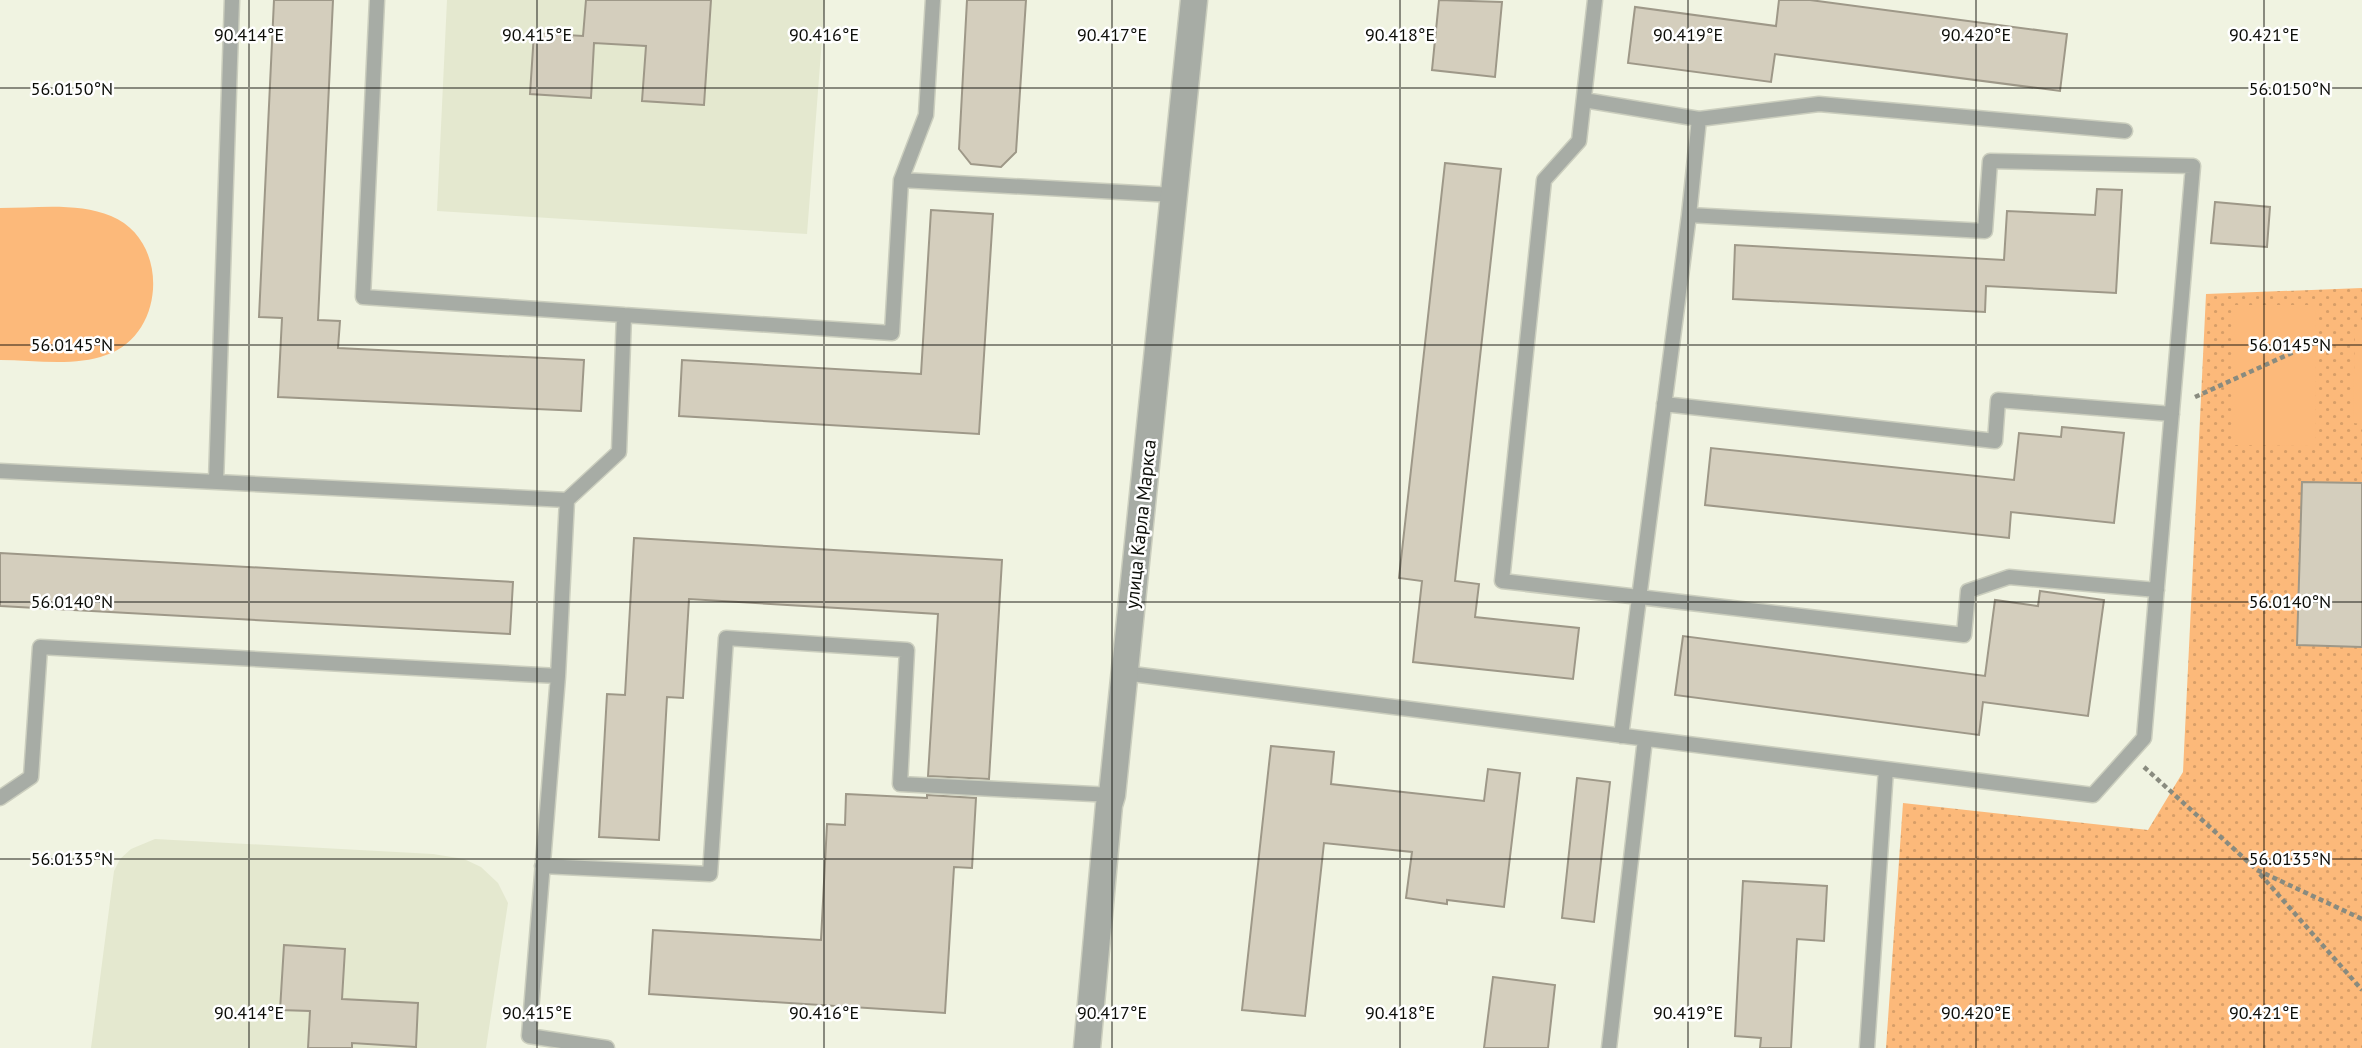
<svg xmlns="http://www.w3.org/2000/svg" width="2362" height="1048" font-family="'PT Sans',sans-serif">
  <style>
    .built { fill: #e4e8cf }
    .grass { fill: url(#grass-dots) }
    .pitch { fill: #fcb97a }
    .building { fill: #d4cebd; stroke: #9e9888; stroke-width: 2 }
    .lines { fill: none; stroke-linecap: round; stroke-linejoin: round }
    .service-casing { stroke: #cbcebe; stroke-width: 17 }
    .minor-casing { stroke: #cbcebe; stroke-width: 29 }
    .path { stroke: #898b7f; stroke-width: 4.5; stroke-dasharray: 5 3.5; stroke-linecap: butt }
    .service { stroke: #a7aca5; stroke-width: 14 }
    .minor { stroke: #a7aca5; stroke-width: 26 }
    .ticks { fill: none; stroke: #0b0c07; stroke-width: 2; stroke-opacity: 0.45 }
    .labels { text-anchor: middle; stroke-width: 5; stroke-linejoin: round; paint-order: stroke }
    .street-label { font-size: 19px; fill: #0b0c07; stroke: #fff }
    .ticks-label { font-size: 18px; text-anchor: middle; fill: #0b0c07; stroke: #fff; stroke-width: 5; stroke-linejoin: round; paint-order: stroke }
  </style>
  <defs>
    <pattern id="grass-dots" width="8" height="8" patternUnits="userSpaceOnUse" patternTransform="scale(1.75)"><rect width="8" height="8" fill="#fcb97a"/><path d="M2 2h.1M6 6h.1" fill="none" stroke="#d79e68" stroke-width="1.8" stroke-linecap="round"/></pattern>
  </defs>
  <rect width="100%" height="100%" fill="#f0f3e1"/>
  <path class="built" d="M 447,0 L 825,0 L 807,234 L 437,211 Z
    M 155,839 L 433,854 L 464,859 L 481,867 L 498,883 L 508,903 L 486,1048 L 91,1048 L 114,871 L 120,859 L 131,849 Z"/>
  <path class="grass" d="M 2362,288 L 2362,1048 L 1886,1048 L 1903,803 L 2148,830 L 2183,772 L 2206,294 Z"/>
  <path class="pitch" d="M 0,208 C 35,208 78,202 111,216 C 170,240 166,335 106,355 C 74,367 34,360 0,360 Z
    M 2234,305 L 2316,305 L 2315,446 L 2234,445 Z
    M 2355,329 L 2362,329 L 2362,424 L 2353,423 Z"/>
  <path class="building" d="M 274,0 L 333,0 L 318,320 L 340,321 L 338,348 L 584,360 L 581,411 L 278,397 L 282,318 L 259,317 Z
    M 586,0 L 711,0 L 704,105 L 642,101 L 646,46 L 594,43 L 591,98 L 530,94 L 534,33 L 583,36 Z
    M 967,0 L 1026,0 L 1016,152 L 1001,167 L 971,164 L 959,149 Z
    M 1439,0 L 1502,2 L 1495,77 L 1432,70 Z
    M 1779,0 L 1810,0 L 2067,34 L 2060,91 L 1775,54 L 1771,82 L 1628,63 L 1635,7 L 1776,26 Z
    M 1445,163 L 1501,169 L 1455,581 L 1479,584 L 1475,617 L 1579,628 L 1573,679 L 1413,662 L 1422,581 L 1399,578 Z
    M 2097,189 L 2122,190 L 2116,293 L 1986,286 L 1985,312 L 1733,299 L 1735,245 L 2004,260 L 2007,211 L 2095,215 Z
    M 2215,202 L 2270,207 L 2267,247 L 2211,243 Z
    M 931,210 L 993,214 L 979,434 L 679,416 L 682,360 L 921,374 Z
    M 2062,427 L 2124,433 L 2114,523 L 2011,512 L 2009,538 L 1705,505 L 1711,448 L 2014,480 L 2019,433 L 2061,437 Z
    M 2302,482 L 2362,483 L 2362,647 L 2297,645 Z
    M 634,538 L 1002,560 L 989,779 L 928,776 L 938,614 L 689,599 L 683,698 L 667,697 L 659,840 L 599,837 L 607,694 L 625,695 Z
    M 0,553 L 513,582 L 510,634 L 0,606 Z
    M 2040,591 L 2104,600 L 2088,716 L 1983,702 L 1979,735 L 1675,695 L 1683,636 L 1985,676 L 1995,600 L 2038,606 Z
    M 1271,746 L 1334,752 L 1331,784 L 1484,801 L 1488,769 L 1520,773 L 1504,907 L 1447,900 L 1447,904 L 1406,898 L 1412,852 L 1324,843 L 1305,1016 L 1242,1010 Z
    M 1577,778 L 1610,782 L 1594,922 L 1562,918 Z
    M 846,794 L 927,798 L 927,795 L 976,798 L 972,868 L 954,867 L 945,1013 L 649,994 L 653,930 L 821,940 L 827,824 L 845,825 Z
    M 1743,881 L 1827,886 L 1824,941 L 1797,939 L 1791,1048 L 1760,1048 L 1761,1038 L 1735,1036 Z
    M 284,945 L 345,949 L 342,999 L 418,1003 L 416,1047 L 352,1043 L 352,1048 L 308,1048 L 310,1011 L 280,1010 Z
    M 1493,977 L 1555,985 L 1548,1048 L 1484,1048 Z"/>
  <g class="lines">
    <g class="service-casing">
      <path id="service" d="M 1595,0 L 1579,141 L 1544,180 L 1502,581 L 1964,635 L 1968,591 L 2009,577 L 2157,590
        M 1584,100 L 1699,119 L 1819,104 L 2125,131
        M 901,180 L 926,115 L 933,0
        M 1689,215 L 1699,119
        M 624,315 L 892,333 L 901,180 L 1174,195
        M 1664,404 L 1995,441 L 1998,400 L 2172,414
        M 0,471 L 567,500
        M 216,482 L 232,0
        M 1124,673 L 2093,795 L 2144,738 L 2193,166 L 1990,161 L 1985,231 L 1689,215 L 1621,736
        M 558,676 L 529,1036 L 607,1048
        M 0,798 L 31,777 L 40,647 L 558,676 L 567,500 L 619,452 L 624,315 L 363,297 L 377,0
        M 542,866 L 710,874 L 726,638 L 907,650 L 900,784 L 1112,795
        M 1609,1048 L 1645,739
        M 1867,1048 L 1886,769"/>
    </g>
    <g class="minor-casing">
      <path id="minor" d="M 1087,1048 L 1109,805 L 1112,795 L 1194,0"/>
    </g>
    <path class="path" d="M 2195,397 L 2309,345
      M 2144,767 L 2257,870 L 2362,919
      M 2260,874 L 2362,990"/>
    <use href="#service" class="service"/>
    <use href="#minor" class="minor"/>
  </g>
  <path class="ticks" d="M 249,0 L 249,1048M 537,0 L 537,1048M 824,0 L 824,1048M 1112,0 L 1112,1048M 1400,0 L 1400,1048M 1688,0 L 1688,1048M 1976,0 L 1976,1048M 2264,0 L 2264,1048M 0,88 L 2362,88M 0,345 L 2362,345M 0,602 L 2362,602M 0,859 L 2362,859"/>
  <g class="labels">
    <g class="street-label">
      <text transform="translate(1140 524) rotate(-84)" y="7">улица Карла Маркса</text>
    </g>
  </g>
  <g class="ticks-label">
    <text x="249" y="41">90.414°E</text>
    <text x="537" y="41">90.415°E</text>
    <text x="824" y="41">90.416°E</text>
    <text x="1112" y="41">90.417°E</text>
    <text x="1400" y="41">90.418°E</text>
    <text x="1688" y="41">90.419°E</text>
    <text x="1976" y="41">90.420°E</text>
    <text x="2264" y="41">90.421°E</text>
    <text x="72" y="95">56.0150°N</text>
    <text x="2290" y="95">56.0150°N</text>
    <text x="72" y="351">56.0145°N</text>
    <text x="2290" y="351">56.0145°N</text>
    <text x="72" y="608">56.0140°N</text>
    <text x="2290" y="608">56.0140°N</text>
    <text x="72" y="865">56.0135°N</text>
    <text x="2290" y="865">56.0135°N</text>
    <text x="249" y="1019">90.414°E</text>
    <text x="537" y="1019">90.415°E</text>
    <text x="824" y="1019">90.416°E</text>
    <text x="1112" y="1019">90.417°E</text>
    <text x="1400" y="1019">90.418°E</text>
    <text x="1688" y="1019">90.419°E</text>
    <text x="1976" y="1019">90.420°E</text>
    <text x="2264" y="1019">90.421°E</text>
  </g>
</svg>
